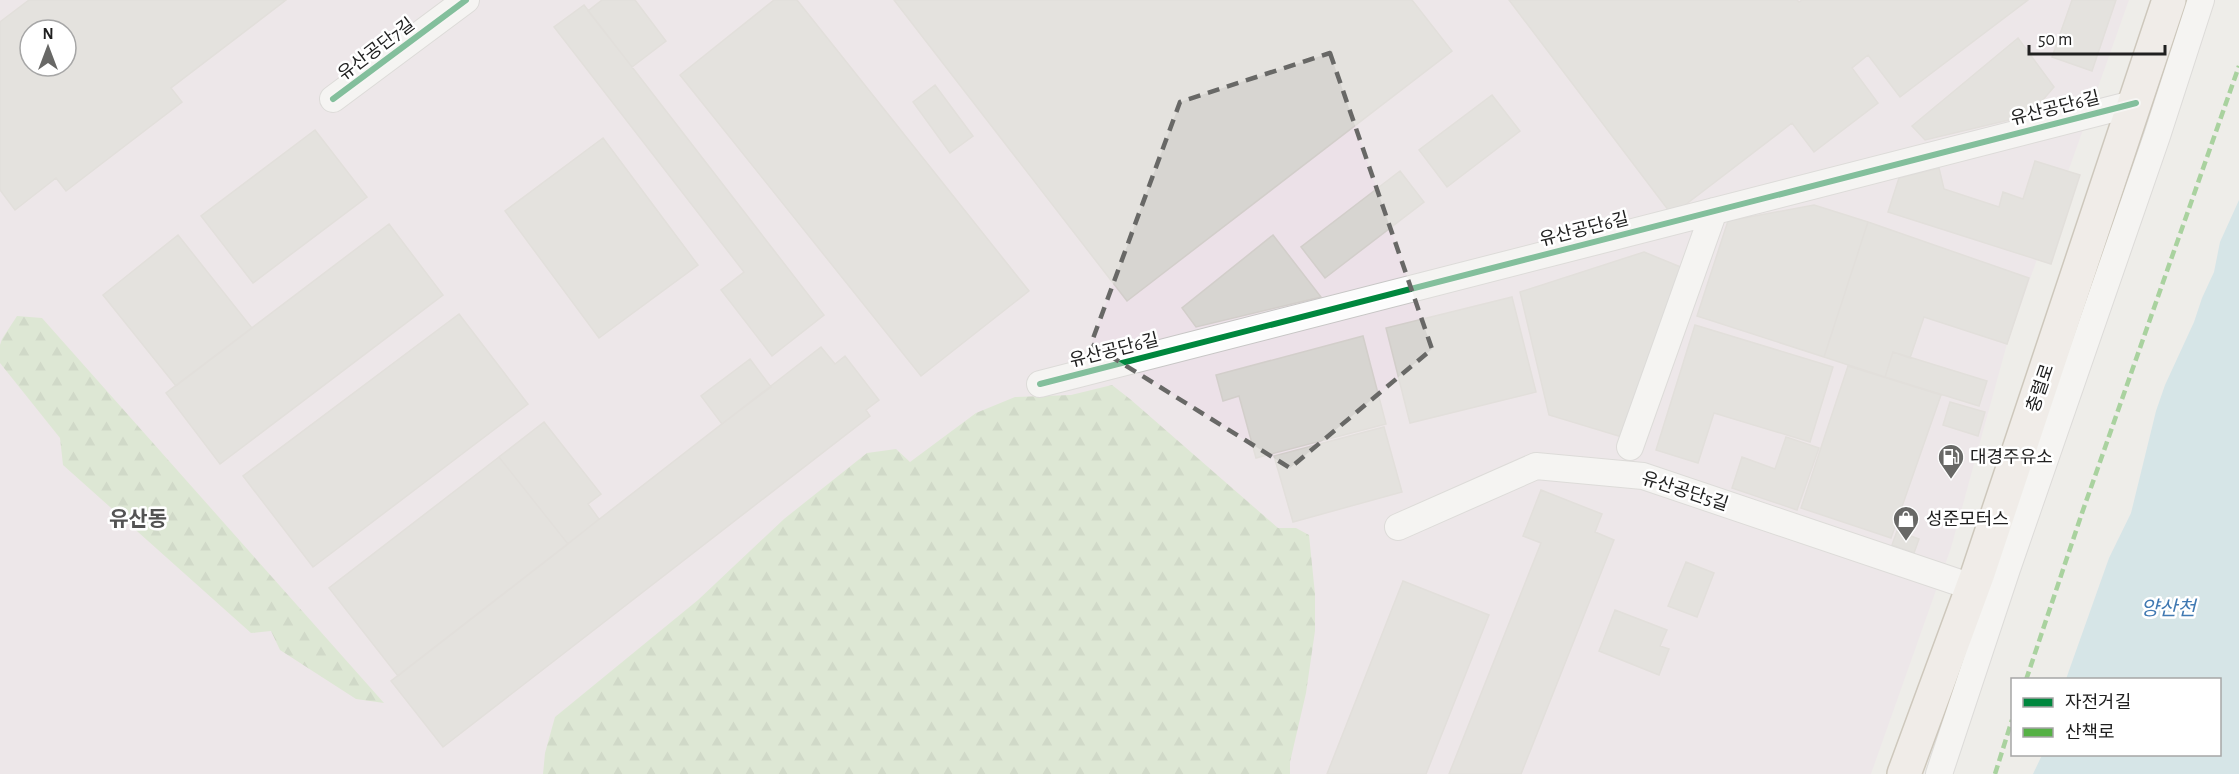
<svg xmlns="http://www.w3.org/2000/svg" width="2239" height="774" font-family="'Alegreya Sans','Noto Sans KR',sans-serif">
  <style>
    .industrial { fill: #ece1e8; fill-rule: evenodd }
    .forest { fill: url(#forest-firs) }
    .water { fill: #b9dce5 }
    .building { fill: #d7d5d1; stroke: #d2ceca; stroke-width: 1.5; fill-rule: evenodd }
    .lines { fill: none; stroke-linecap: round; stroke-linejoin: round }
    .minor-casing { stroke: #c7c6c5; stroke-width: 28 }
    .major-casing { stroke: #a59a85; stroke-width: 36 }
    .minor { stroke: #fcfcfc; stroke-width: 26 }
    .major { stroke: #f1ece6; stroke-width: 33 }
    .quiet { stroke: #55b145; stroke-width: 4.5; stroke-dasharray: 9 4.5; stroke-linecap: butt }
    .cycleway-casing { stroke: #fff; stroke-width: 10 }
    .cycleway { stroke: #00873e; stroke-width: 6 }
    .marked { fill: none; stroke: #686866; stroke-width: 4.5; stroke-dasharray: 12 8; stroke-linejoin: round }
    .labels { text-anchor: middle; stroke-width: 5; stroke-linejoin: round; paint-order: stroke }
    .street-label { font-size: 18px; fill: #202020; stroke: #fff }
    .poi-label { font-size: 18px; fill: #202020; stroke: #fff; text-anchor: start }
    .water-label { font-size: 20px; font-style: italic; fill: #4079b2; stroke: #fff }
    .quarter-label { font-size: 21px; font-weight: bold; fill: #535353; stroke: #fff }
  </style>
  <defs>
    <pattern id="forest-firs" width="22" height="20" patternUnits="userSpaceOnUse" patternTransform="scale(1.5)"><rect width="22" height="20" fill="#c8e0bb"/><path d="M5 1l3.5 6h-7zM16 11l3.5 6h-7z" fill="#acc0a0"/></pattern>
  </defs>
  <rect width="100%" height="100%" fill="#eeede9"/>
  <path class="industrial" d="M 0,0 L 2129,0 L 2007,344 L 1951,548 L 1871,774 L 0,774 ZM 30,30 L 66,30 L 66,66 L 30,66 Z"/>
  <path class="forest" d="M 17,316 L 42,318 L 384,703 L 356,699 L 280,650 L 271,631 L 251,633 L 63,465 L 60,438 L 0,363 L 0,345 L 2,339 Z
    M 1112,385 L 1130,399 L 1278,528 L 1296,528 L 1309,535 L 1315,594 L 1315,631 L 1306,693 L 1290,762 L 1290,774 L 543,774 L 545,753 L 555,717 L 698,600 L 784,519 L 867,453 L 896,449 L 910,462 L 976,413 L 1015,397 L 1071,395 Z"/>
  <path class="water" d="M 2239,200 L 2239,774 L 2033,774 L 2042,755 L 2220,754 L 2220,680 L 2066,679 L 2109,558 L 2131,513 L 2156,411 L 2165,385 L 2194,322 L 2202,298 L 2214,272 L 2220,242 Z"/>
  <path class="building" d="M 29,0 L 286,0 L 171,88 L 182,102 L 66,191 L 56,178 L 15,210 L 0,190 L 0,22 ZM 30,30 L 66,30 L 66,66 L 30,66 Z
    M 602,0 L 635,0 L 666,41 L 632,67 L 588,11 Z
    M 774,0 L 797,0 L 1029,291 L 921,376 L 680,75 Z
    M 894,0 L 1412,0 L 1452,51 L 1127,301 Z
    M 1509,0 L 1797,0 L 1799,2 L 1802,0 L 2028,0 L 1900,97 L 1868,55 L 1852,68 L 1878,103 L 1814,152 L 1792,123 L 1672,215 Z
    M 2072,0 L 2116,0 L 2092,71 L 2052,57 Z
    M 584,5 L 824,315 L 772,356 L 721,290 L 744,272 L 554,27 Z
    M 2018,38 L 2054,87 L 2030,115 L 1925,140 L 1912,126 Z
    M 935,85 L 973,136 L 950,153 L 913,102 Z
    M 1492,95 L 1520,131 L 1447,187 L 1419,150 Z
    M 315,130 L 367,197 L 253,283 L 201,216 Z
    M 603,138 L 698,265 L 599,338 L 505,211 Z
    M 2035,161 L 2080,175 L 2051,264 L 1888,212 L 1899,178 L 1939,168 L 1944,189 L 1999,207 L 2003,192 L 2023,199 Z
    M 1400,171 L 1424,202 L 1325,278 L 1301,247 Z
    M 1814,205 L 1868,222 L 1824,357 L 1697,316 L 1728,221 Z
    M 1868,222 L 2029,278 L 2007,344 L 1924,317 L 1910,358 L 1893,352 L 1885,377 L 1824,357 Z
    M 389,224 L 443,295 L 220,464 L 166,393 Z
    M 178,235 L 252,328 L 176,386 L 103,295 Z
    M 1273,235 L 1321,297 L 1196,327 L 1182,308 Z
    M 1644,252 L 1688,270 L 1632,440 L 1549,415 L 1520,292 Z
    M 1512,297 L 1536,392 L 1410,423 L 1386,328 Z
    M 459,314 L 528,404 L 313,567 L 243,476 Z
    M 1695,325 L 1833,367 L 1810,442 L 1714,413 L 1698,463 L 1656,450 Z
    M 1363,336 L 1386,424 L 1256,458 L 1239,396 L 1223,401 L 1216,375 Z
    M 821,347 L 835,364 L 845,356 L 879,400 L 866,410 L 870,416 L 443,747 L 391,681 Z
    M 1893,352 L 1987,381 L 1979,406 L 1885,377 Z
    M 750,359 L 771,387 L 722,424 L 701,396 Z
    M 1848,366 L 1941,395 L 1891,538 L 1801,508 Z
    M 1950,402 L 1985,412 L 1978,436 L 1943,425 Z
    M 544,422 L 601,494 L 588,504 L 599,519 L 568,544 L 499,457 Z
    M 1384,427 L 1402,492 L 1293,522 L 1274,456 Z
    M 1786,437 L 1819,448 L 1797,510 L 1732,488 L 1742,457 L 1775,469 Z
    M 499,457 L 568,544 L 398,676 L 329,588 Z
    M 1541,490 L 1602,514 L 1595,532 L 1614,540 L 1521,774 L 1449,774 L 1541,543 L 1523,536 Z
    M 1897,531 L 1919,539 L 1914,553 L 1892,545 Z
    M 1686,562 L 1714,573 L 1697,617 L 1668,606 Z
    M 1403,581 L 1489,615 L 1426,774 L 1327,774 Z
    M 1615,610 L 1667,630 L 1660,646 L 1669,649 L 1659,675 L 1599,651 Z"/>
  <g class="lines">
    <g class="minor-casing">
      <path id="minor" d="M 333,99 L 466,0
        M 1040,384 L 2136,103
        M 1630,447 L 1714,211
        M 1398,527 L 1536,466 L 1643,476 L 1972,587
        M 1939,774 L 2007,569 L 2157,136 L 2201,0"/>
    </g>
    <g class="major-casing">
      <path id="major" d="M 1904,774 L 1978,573 L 2169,0"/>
    </g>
    <use href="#minor" class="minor"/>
    <use href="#major" class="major"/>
    <path class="quiet" d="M 2026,680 L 2082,513 L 2239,66
      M 1995,774 L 2012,720"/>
    <g class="cycleway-casing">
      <path id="cycleway" d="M 333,99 L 466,0
        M 1040,384 L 2136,103"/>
    </g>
    <use href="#cycleway" class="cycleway"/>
  </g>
  <path d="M0 0H2239V774H0ZM 1330,53 L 1432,349 L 1290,468 L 1091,344 L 1180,102 Z" fill="#eeede9" fill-opacity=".55" fill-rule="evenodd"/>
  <path class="marked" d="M 1330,53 L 1432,349 L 1290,468 L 1091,344 L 1180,102 Z"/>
  <defs>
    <g id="fuel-pin" transform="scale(1.35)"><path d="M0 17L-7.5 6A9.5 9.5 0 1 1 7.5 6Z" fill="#686866" stroke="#fff"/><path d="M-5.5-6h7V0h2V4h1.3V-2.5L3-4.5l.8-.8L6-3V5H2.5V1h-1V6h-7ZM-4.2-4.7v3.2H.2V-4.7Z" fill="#fff"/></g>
    <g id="shop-pin" transform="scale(1.35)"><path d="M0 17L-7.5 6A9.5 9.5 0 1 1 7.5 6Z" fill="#686866" stroke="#fff"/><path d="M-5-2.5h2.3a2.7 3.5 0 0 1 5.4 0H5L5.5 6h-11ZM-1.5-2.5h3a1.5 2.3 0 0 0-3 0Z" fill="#fff"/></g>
  </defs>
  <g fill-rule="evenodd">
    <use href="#fuel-pin" x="1951" y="457"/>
    <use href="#shop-pin" x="1906" y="519"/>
  </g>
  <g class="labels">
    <g class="street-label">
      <text transform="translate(376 49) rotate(-37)" y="6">유산공단7길</text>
      <text transform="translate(2055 108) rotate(-14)" y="6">유산공단6길</text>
      <text transform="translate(1584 229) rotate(-14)" y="6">유산공단6길</text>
      <text transform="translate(1114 350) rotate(-14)" y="6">유산공단6길</text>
      <text transform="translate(2040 388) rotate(-71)" y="6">충렬로</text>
      <text transform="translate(1685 491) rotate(18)" y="6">유산공단5길</text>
    </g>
    <g class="poi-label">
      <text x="1970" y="463">대경주유소</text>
      <text x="1926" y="525">성준모터스</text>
    </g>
    <g class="water-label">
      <text x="2168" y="615">양산천</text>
    </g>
    <g class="quarter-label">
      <text x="138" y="526">유산동</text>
    </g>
  </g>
  <rect x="2011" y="678" width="210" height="78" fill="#ffffff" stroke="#a6a6a6" stroke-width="1.5"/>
  <rect x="2023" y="698" width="30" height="9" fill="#00873e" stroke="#a6a6a6" stroke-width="1.5"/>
  <text x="2065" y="708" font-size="18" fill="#202020">자전거길</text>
  <rect x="2023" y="728" width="30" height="9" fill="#55b145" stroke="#a6a6a6" stroke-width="1.5"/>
  <text x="2065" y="738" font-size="18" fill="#202020">산책로</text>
  <g transform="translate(48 48)"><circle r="28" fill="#ffffff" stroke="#a6a6a6" stroke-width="1.5"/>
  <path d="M0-4.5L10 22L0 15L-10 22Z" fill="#686866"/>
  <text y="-9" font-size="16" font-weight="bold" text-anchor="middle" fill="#202020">N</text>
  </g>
  <path d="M2029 45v9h136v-9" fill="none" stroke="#202020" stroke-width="3"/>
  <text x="2038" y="45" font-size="18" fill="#202020" stroke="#ffffff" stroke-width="4.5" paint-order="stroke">50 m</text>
</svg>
